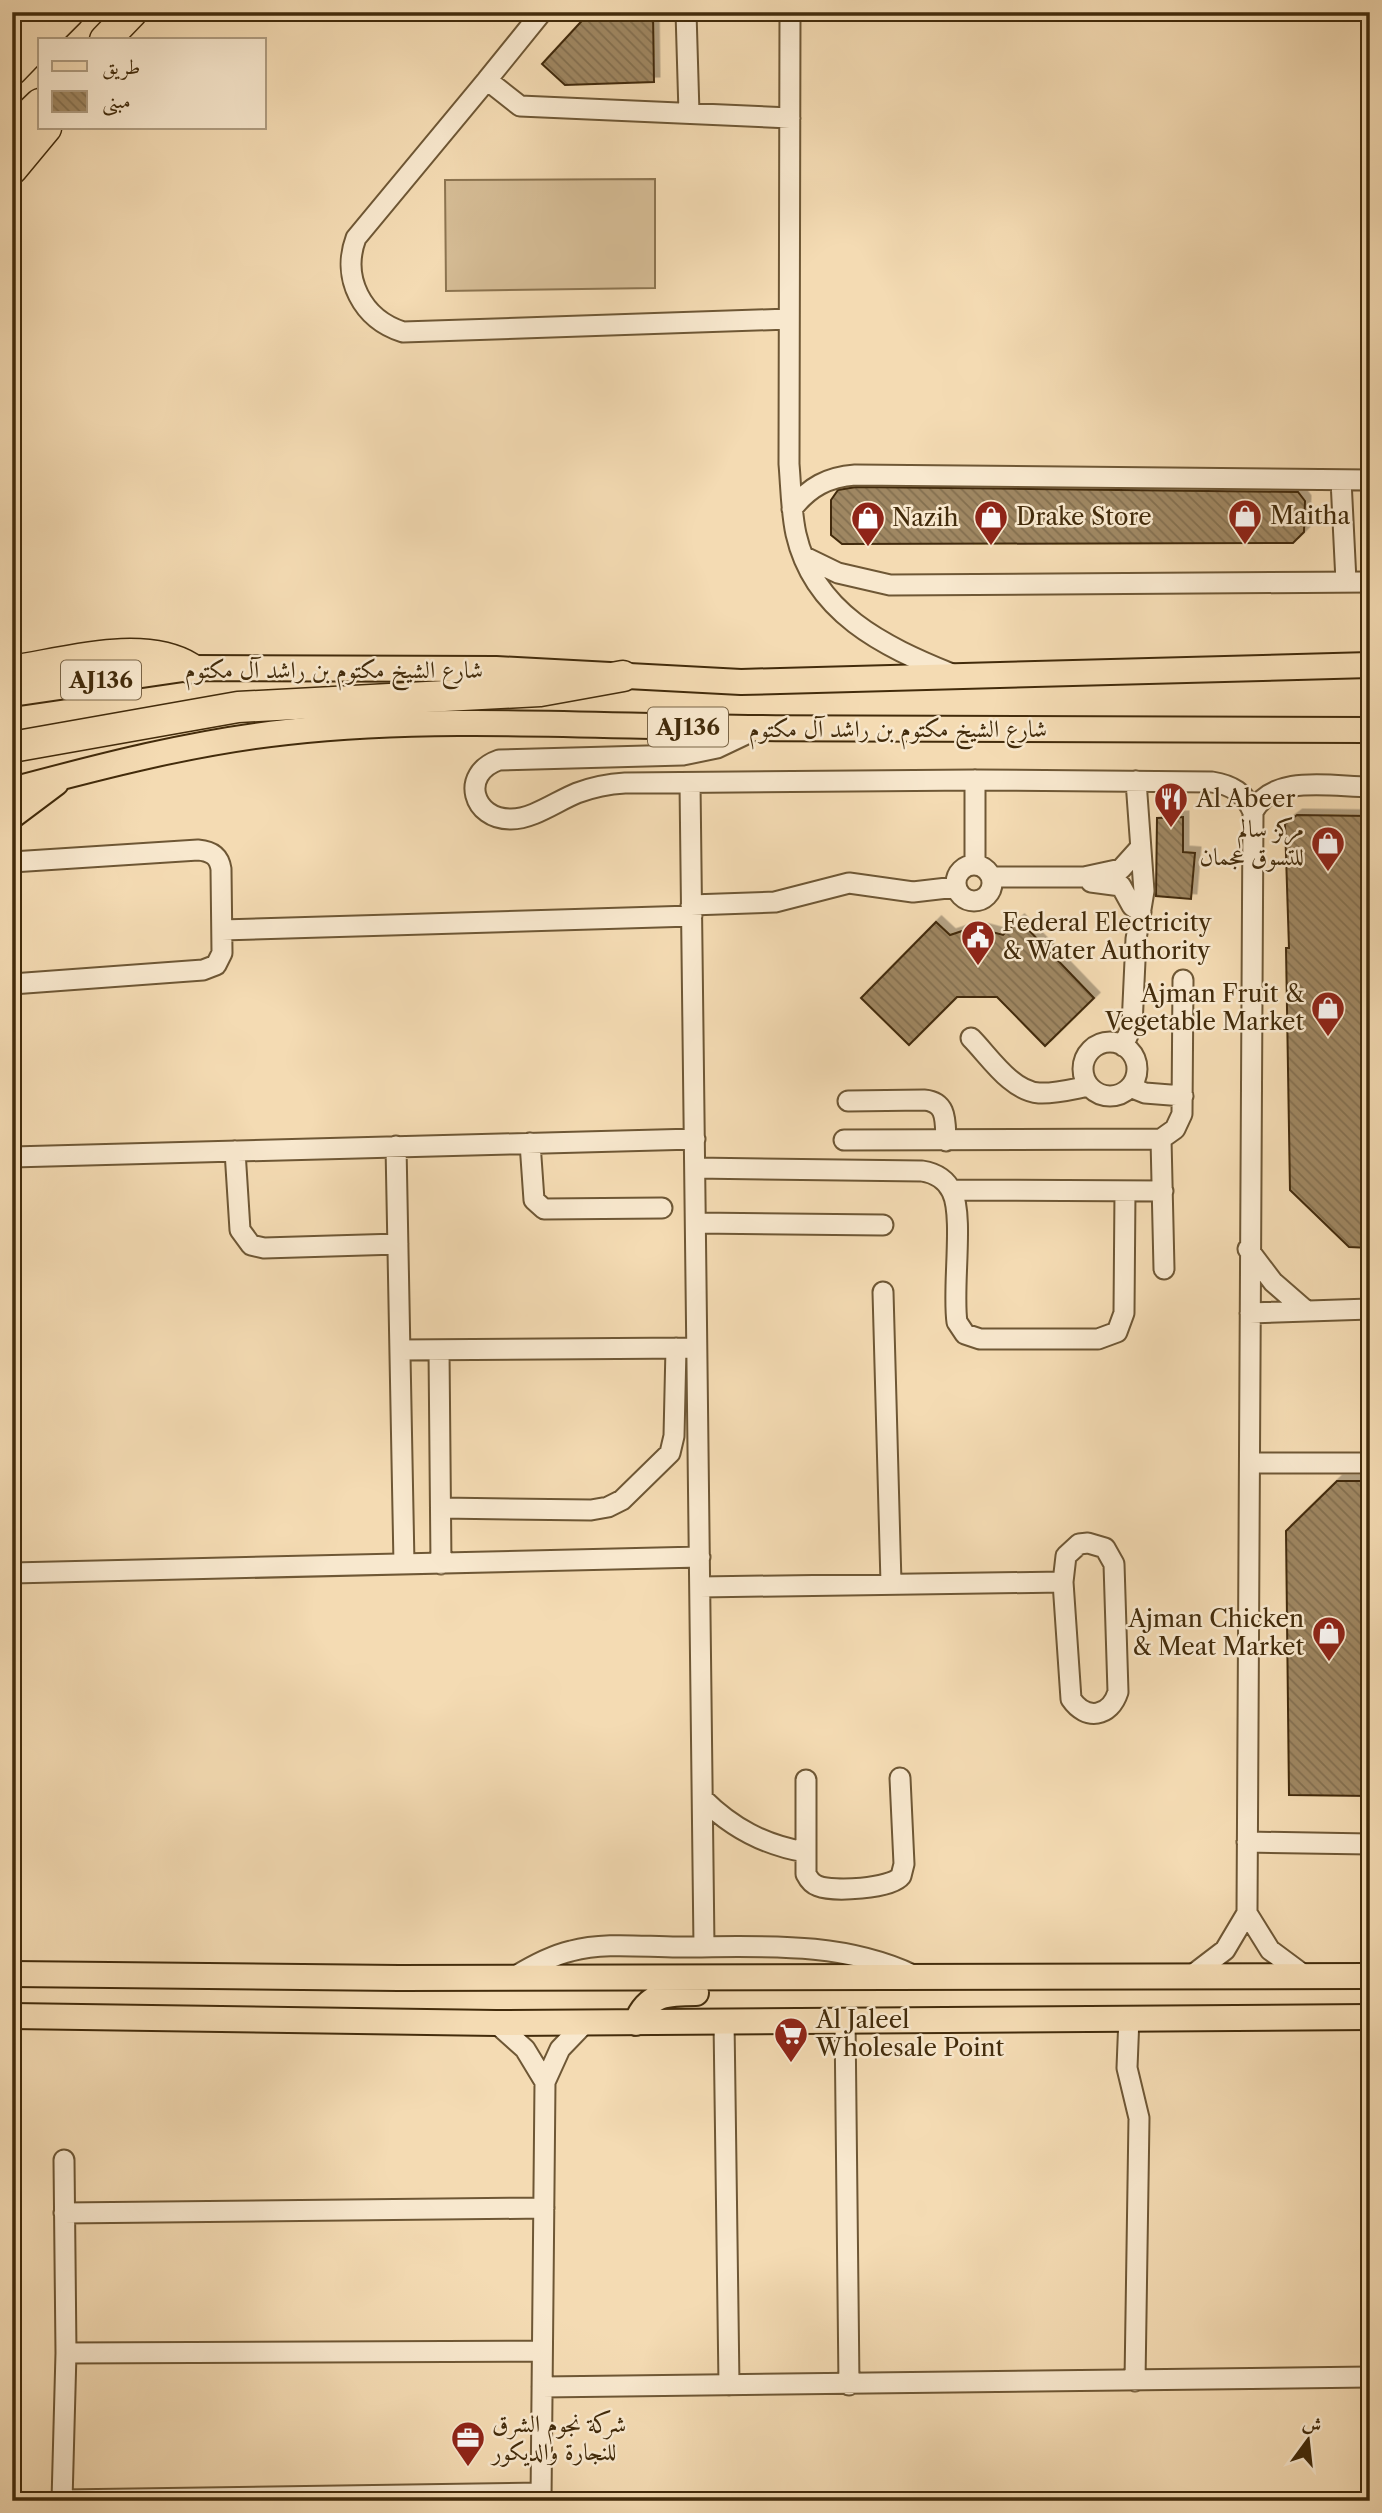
<svg xmlns="http://www.w3.org/2000/svg" width="1382" height="2513" font-family="'Libre Caslon Text',Amiri,serif">
  <style>
    .garden { fill: #d6bd96; stroke: #8c7450; stroke-width: 2 }
    .building { fill: url(#building-back-hatch); stroke: #422b0b; stroke-width: 2; filter: url(#shadow) }
    .lines { fill: none; stroke-linecap: round; stroke-linejoin: round }
    .minor-casing { stroke: #6e5735; stroke-width: 23 }
    .major-casing { stroke: #422b0b; stroke-width: 28 }
    .highway-casing { stroke: #422b0b; stroke-width: 33 }
    .minor { stroke: #f8e8ce; stroke-width: 19 }
    .major { stroke: #f4dbb3; stroke-width: 24 }
    .highway { stroke: #f4dbb3; stroke-width: 30 }
    .labels { text-anchor: middle; stroke-width: 5; stroke-linejoin: round; paint-order: stroke }
    .shield { fill: #f8e8ce; stroke: #796446; stroke-width: 2 }
    .shield-label { font-size: 23px; font-weight: bold; fill: #422b0b }
    .poi-label { font-size: 24px; fill: #422b0b; stroke: #f8e8ce; text-anchor: start }
    .street-label { font-size: 24px; fill: #422b0b; stroke: #f8e8ce }
  </style>
  <defs>
    <pattern id="building-back-hatch" width="6" height="6" patternUnits="userSpaceOnUse" patternTransform="scale(1.75)"><rect width="6" height="6" fill="#9f8762"/><path d="M-1 5l2 2M0 0l6 6M5-1l2 2" fill="none" stroke="#836f4f"/></pattern>
    <filter id="shadow"><feDropShadow dx="5.5" dy="-5.5" stdDeviation="0" flood-color="#0004"/></filter>
  </defs>
  <rect width="100%" height="100%" fill="#f4dbb3"/>
  <filter id="stains"><feTurbulence type="fractalNoise" baseFrequency=".00286" numOctaves="4"/><feColorMatrix values="0 0 0 0 .2 0 0 0 0 .09 0 0 0 0 .02 0 0 0 .5 -.17"/></filter>
  <radialGradient id="worn" r=".72"><stop offset=".6" stop-color="#630" stop-opacity="0"/><stop offset="1" stop-color="#630" stop-opacity=".3"/></radialGradient>
  <path class="garden" d="M 655,179 L 655,288 L 446,291 L 445,180 Z"/>
  <path class="building" d="M 590,12 L 653,12 L 654,82 L 565,85 L 542,64 Z
    M 856,487 L 1298,492 L 1305,501 L 1304,532 L 1293,543 L 842,544 L 831,535 L 831,500 L 838,490 Z
    M 1297,815 L 1370,816 L 1370,1248 L 1349,1247 L 1290,1190 L 1286,948 L 1289,948 L 1285,824 Z
    M 1183,817 L 1183,852 L 1195,853 L 1191,899 L 1156,896 L 1157,818 Z
    M 1019,920 L 1094,998 L 1045,1046 L 997,997 L 957,997 L 909,1045 L 861,998 L 936,922 L 950,935 L 974,927 L 1003,935 Z
    M 1337,1481 L 1370,1481 L 1370,1796 L 1289,1795 L 1286,1531 Z"/>
  <g class="lines">
    <g class="minor-casing">
      <path id="minor" d="M 542,12 L 487,80 L 520,106 L 790,118
        M 686,12 L 689,113
        M 790,12 L 789,464 C 791,487 791,511 796,534 C 814,613 883,646 952,674
        M 487,80 L 356,238 C 341,278 362,319 403,332 L 789,319
        M 1341,480 L 1346,581
        M 792,509 C 809,487 828,477 855,475 L 1370,480
        M 803,556 L 838,573 L 890,585 L 1370,582
        M 757,729 L 717,748 L 683,755 L 499,760 C 459,774 473,820 511,819 C 533,819 557,801 577,793 C 593,787 608,784 625,783 L 975,780 L 1212,782 C 1232,785 1245,793 1253,812 L 1247,1913 L 1270,1950 L 1305,1976
        M 975,780 L 975,865
        M 690,783 L 704,1947
        M 1253,812 C 1273,773 1333,787 1370,787
        M 12,862 L 198,850 C 211,851 219,856 221,869 L 222,953 L 216,965 L 203,970 L 12,984
        M956 883a18 18 0 1 1 36 0a18 18 0 1 1-36 0Z
        M 991,877 L 1084,877 L 1121,869 L 1139,849
        M 1091,882 L 1121,886 L 1132,906 L 1141,912
        M 691,905 L 775,902 L 849,883 L 913,892 L 956,887
        M 222,930 L 692,916
        M 971,1038 C 989,1056 1011,1091 1039,1093 C 1055,1094 1073,1089 1089,1086
        M1083 1069a27 27 0 1 1 54 0a27 27 0 1 1-54 0Z
        M 1123,1046 L 1132,1026 L 1136,939 L 1144,891 L 1136,781
        M 1130,1087 L 1145,1093 L 1183,1096
        M 848,1101 L 924,1100 C 948,1102 945,1122 946,1141
        M 1161,1139 L 1164,1269
        M 844,1140 L 1161,1139 L 1175,1129 L 1182,1114 L 1183,980
        M 530,1143 L 534,1200 L 544,1209 L 662,1208
        M 396,1146 L 404,1564
        M 235,1151 L 240,1230 L 251,1245 L 264,1248 L 398,1244
        M 12,1157 L 695,1139
        M 695,1168 L 922,1171 C 935,1173 946,1179 952,1192 C 964,1216 952,1289 957,1322 L 965,1334 L 980,1339 L 1098,1339 L 1117,1332 L 1124,1313 L 1125,1191
        M 951,1190 L 1163,1191
        M 696,1223 L 883,1225
        M 1248,1249 L 1273,1282 L 1304,1309
        M 883,1292 L 891,1583
        M 1250,1313 L 1370,1309
        M 400,1350 L 689,1348
        M 439,1350 L 441,1564
        M 1252,1463 L 1370,1463
        M 441,1508 L 591,1510 L 608,1507 L 622,1500 L 670,1453 L 674,1436 L 676,1348
        M 1088,1543 L 1105,1548 L 1114,1564 L 1118,1692 C 1110,1717 1086,1721 1071,1699 L 1063,1582 L 1066,1556 L 1079,1544 Z
        M 12,1573 L 700,1557
        M 700,1587 L 1063,1582
        M 806,1780 L 806,1874 C 809,1880 812,1884 818,1886 C 833,1892 891,1889 901,1876 L 904,1864 L 900,1778
        M 703,1799 C 732,1828 764,1845 805,1852
        M 1247,1842 L 1370,1844
        M 1191,1976 L 1225,1950 L 1247,1913
        M 514,1977 C 532,1966 550,1956 571,1951 C 605,1942 643,1947 678,1947 C 757,1947 839,1940 913,1975
        M 1129,2017 L 1127,2068 L 1139,2118 L 1135,2381
        M 845,2019 L 849,2385
        M 724,2021 L 729,2385
        M 496,2023 L 525,2049 L 545,2082
        M 64,2213 L 544,2208
        M 66,2353 L 542,2351
        M 542,2387 L 1370,2377
        M 62,2500 L 541,2493
        M 62,2501 L 66,2353 L 64,2160
        M 541,2501 L 545,2082 L 560,2049 L 585,2023"/>
    </g>
    <g class="major-casing">
      <path id="major" d="M 12,694 L 190,668 L 496,669 L 741,682 L 1370,665
        M 12,790 C 102,766 194,742 287,732 C 443,715 603,727 760,728 C 963,730 1166,729 1370,730
        M 12,816 L 56,783
        M 12,1974 L 399,1978 L 1370,1976
        M 12,2016 L 496,2023 L 1370,2017
        M 636,2023 C 647,1993 669,1993 696,1993"/>
    </g>
    <g class="highway-casing">
      <path id="highway" d="M 12,35 L 34,12
        M 41,40 L 69,12
        M 105,40 L 132,12
        M 12,70 L 40,41
        M 12,131 L 40,104
        M 12,169 L 46,128
        M 12,671 C 65,663 143,639 190,668
        M 12,747 L 238,707 L 540,691 L 623,676"/>
    </g>
    <use href="#minor" class="minor"/>
    <use href="#major" class="major"/>
    <use href="#highway" class="highway"/>
  </g>
  <defs>
    <g id="shop-pin" transform="scale(1.75)"><path d="M0 17L-7.5 6A9.5 9.5 0 1 1 7.5 6Z" fill="#8f2418" stroke="#f8e8ce"/><path d="M-5-2.5h2.3a2.7 3.5 0 0 1 5.4 0H5L5.5 6h-11ZM-1.5-2.5h3a1.5 2.3 0 0 0-3 0Z" fill="#fff"/></g>
    <g id="restaurant-pin" transform="scale(1.75)"><path d="M0 17L-7.5 6A9.5 9.5 0 1 1 7.5 6Z" fill="#8f2418" stroke="#f8e8ce"/><path d="M-5-6h1v4h1v-4h1v4h1v-4h1v5L-1.5 .5V6h-2V.5L-5-1ZM5-6V6H3V1.5H1.5Q1.5-4 5-6Z" fill="#fff"/></g>
    <g id="civic-pin" transform="scale(1.75)"><path d="M0 17L-7.5 6A9.5 9.5 0 1 1 7.5 6Z" fill="#8f2418" stroke="#f8e8ce"/><path d="M-.6-6.5H3V-4.5H.6V-3L4-1V1h2V6H-6V1h2V-1L-.6-3ZM-1.2 2.5V6h2.4V2.5Z" fill="#fff"/></g>
    <g id="supermarket-pin" transform="scale(1.75)"><path d="M0 17L-7.5 6A9.5 9.5 0 1 1 7.5 6Z" fill="#8f2418" stroke="#f8e8ce"/><path d="M-6-5.5h2.5l.6 2H6L4.5 2H-2.5L-4.4-4H-6ZM-1.5 3.2a1.3 1.3 0 1 0 .1 0ZM3 3.2a1.3 1.3 0 1 0 .1 0Z" fill="#fff"/></g>
    <g id="office-pin" transform="scale(1.75)"><path d="M0 17L-7.5 6A9.5 9.5 0 1 1 7.5 6Z" fill="#8f2418" stroke="#f8e8ce"/><path d="M-6-3h4V-5.5h4V-3h4V5H-6ZM-1-4.5V-3h2v-1.5ZM-6 0V1H6V0Z" fill="#fff"/></g>
  </defs>
  <g fill-rule="evenodd">
    <use href="#shop-pin" x="1245" y="516"/>
    <use href="#shop-pin" x="991" y="517"/>
    <use href="#shop-pin" x="868" y="518"/>
    <use href="#restaurant-pin" x="1171" y="799"/>
    <use href="#shop-pin" x="1328" y="843"/>
    <use href="#civic-pin" x="978" y="937"/>
    <use href="#shop-pin" x="1328" y="1008"/>
    <use href="#shop-pin" x="1329" y="1633"/>
    <use href="#supermarket-pin" x="791" y="2034"/>
    <use href="#office-pin" x="468" y="2438"/>
  </g>
  <g class="labels">
    <g class="shield">
      <rect x="61" y="660.5" width="80" height="39" rx="5"/>
      <rect x="648" y="707.5" width="80" height="39" rx="5"/>
    </g>
    <g class="shield-label">
      <text x="101" y="688">AJ136</text>
      <text x="688" y="735">AJ136</text>
    </g>
    <g class="poi-label">
      <text x="1270" y="524">Maitha</text>
      <text x="1016" y="525">Drake Store</text>
      <text x="892" y="526">Nazih</text>
      <text x="1196" y="807">Al Abeer</text>
      <text x="1304" y="837" text-anchor="end">مركز سالم<tspan x="1304" dy="28">للتسوق عجمان</tspan></text>
      <text x="1002" y="931">Federal Electricity<tspan x="1002" dy="28">&amp; Water Authority</tspan></text>
      <text x="1304" y="1002" text-anchor="end">Ajman Fruit &amp;<tspan x="1304" dy="28">Vegetable Market</tspan></text>
      <text x="1304" y="1627" text-anchor="end">Ajman Chicken<tspan x="1304" dy="28">&amp; Meat Market</tspan></text>
      <text x="816" y="2028">Al Jaleel<tspan x="816" dy="28">Wholesale Point</tspan></text>
      <text x="492" y="2432">شركة نجوم الشرق<tspan x="492" dy="28">للنجارة والديكور</tspan></text>
    </g>
    <g class="street-label">
      <text x="334" y="678">شارع الشيخ مكتوم بن راشد آل مكتوم</text>
      <text x="898" y="737">شارع الشيخ مكتوم بن راشد آل مكتوم</text>
    </g>
  </g>
  <rect width="1382" height="2513" fill="none" stroke="#f4dbb3" stroke-width="42"/>
  <rect x="14" y="14" width="1354" height="2485" fill="none" stroke="#422b0b" stroke-width="3.5"/>
  <rect x="21" y="21" width="1340" height="2471" fill="none" stroke="#422b0b" stroke-width="2"/>
  <rect x="38" y="38" width="228" height="91" fill="#f8e8ce" stroke="#af9c80" stroke-width="2"/>
  <rect x="52" y="61" width="35" height="10" fill="#f4dbb3" stroke="#af9c80" stroke-width="2"/>
  <text x="102" y="74" font-size="21" fill="#422b0b">طريق</text>
  <rect x="52" y="91" width="35" height="21" fill="url(#building-back-hatch)" stroke="#af9c80" stroke-width="2"/>
  <text x="102" y="108" font-size="21" fill="#422b0b">مبنى</text>
  <g transform="translate(1308 2440) rotate(15)" stroke="#f8e8ce" stroke-width="5" paint-order="stroke">
  <path d="M0-5L12 26L0 18L-12 26Z" fill="#422b0b"/>
  <text y="-10" font-size="19" font-weight="bold" text-anchor="middle" fill="#422b0b">ش</text>
  </g>
  <rect width="100%" height="100%" filter="url(#stains)"/>
  <rect width="100%" height="100%" fill="url(#worn)"/>
</svg>
